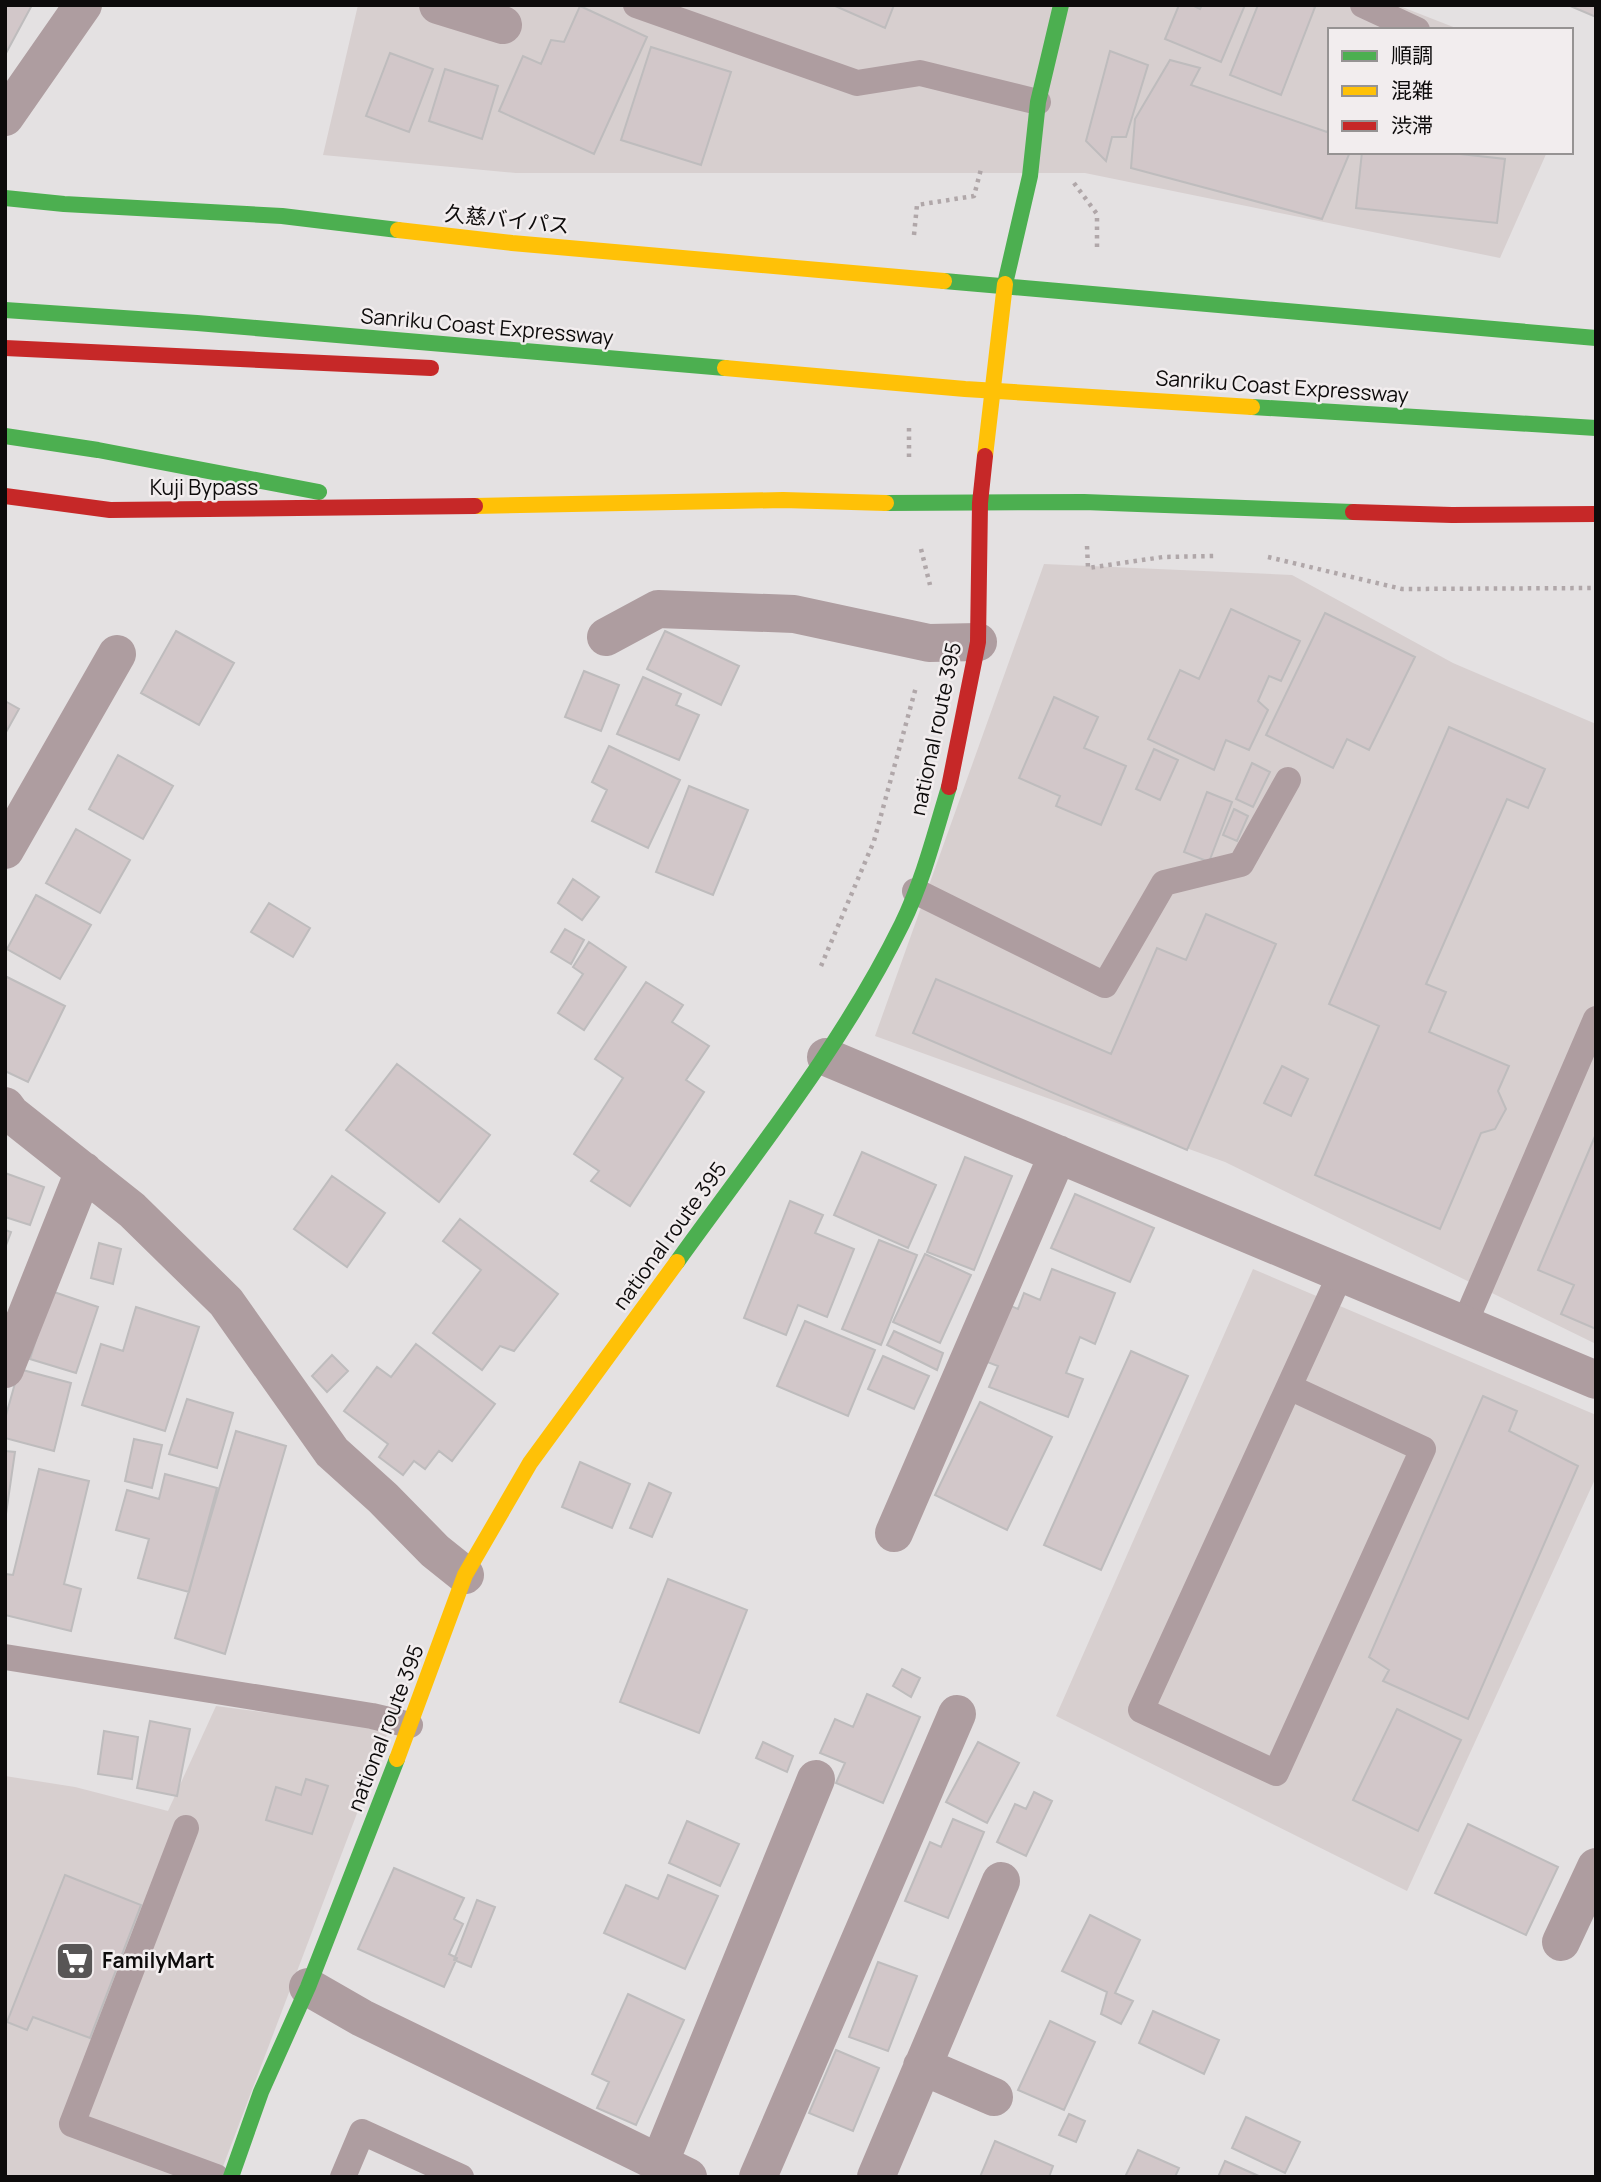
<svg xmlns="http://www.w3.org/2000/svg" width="1601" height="2182" font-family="Manrope,'Noto Sans JP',sans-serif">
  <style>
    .built { fill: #d7cfcf }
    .building { fill: #d2c7c9; stroke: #bebcbd; stroke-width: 2 }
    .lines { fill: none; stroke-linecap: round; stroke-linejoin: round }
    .path { stroke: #b0a7a9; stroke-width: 4.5; stroke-dasharray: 3.5 5; stroke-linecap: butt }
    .lane { stroke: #ae9da0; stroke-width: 26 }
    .street { stroke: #ae9da0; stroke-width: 38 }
    .fast { stroke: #4caf50; stroke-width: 16 }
    .slow { stroke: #ffc107; stroke-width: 16 }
    .jam { stroke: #c62828; stroke-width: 16 }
    .labels { text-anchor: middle; stroke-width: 5; stroke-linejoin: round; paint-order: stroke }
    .street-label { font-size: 21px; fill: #0d0b0b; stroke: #f2edee }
    .poi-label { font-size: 21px; font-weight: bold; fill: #0d0b0b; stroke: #f2edee; text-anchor: start }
  </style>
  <rect width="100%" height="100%" fill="#e4e1e2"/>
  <path class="built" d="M 358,5 L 1397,5 L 1461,30 L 1330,30 L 1330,152 L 1547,152 L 1500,258 L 1085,173 L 516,173 L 323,155 Z
    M 1044,564 L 1292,575 L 1453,663 L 1596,724 L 1596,1344 L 1225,1162 L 875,1036 Z
    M 1253,1269 L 1596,1415 L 1596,1477 L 1407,1891 L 1056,1716 Z
    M 216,1706 L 389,1729 L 219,2177 L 5,2177 L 5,1776 L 75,1787 L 168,1811 Z"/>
  <path class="building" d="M 5,5 L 32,5 L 5,55 Z
    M 833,5 L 894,5 L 885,28 Z
    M 1179,5 L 1192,5 L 1200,9 L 1202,5 L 1245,5 L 1221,62 L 1165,39 Z
    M 1258,5 L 1310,5 L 1315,7 L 1281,95 L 1230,75 Z
    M 1568,5 L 1596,5 L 1596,17 Z
    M 580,6 L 647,37 L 594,154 L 499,111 L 523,56 L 541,64 L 551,40 L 564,42 Z
    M 651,47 L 731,72 L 701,165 L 621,140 Z
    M 1110,51 L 1148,65 L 1126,137 L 1112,137 L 1106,161 L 1086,141 Z
    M 390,53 L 433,69 L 409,132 L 366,116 Z
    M 1170,60 L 1200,68 L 1191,85 L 1327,132 L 1330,127 L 1330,152 L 1350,152 L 1322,219 L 1131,168 L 1135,119 Z
    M 445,69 L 498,86 L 482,139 L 429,121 Z
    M 1362,152 L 1442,152 L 1505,159 L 1497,223 L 1356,208 Z
    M 1231,609 L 1300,641 L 1281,681 L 1269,676 L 1258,701 L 1268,710 L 1249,750 L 1226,740 L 1214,770 L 1148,739 L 1180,670 L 1199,679 Z
    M 1325,613 L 1415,657 L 1369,750 L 1347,739 L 1333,768 L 1266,735 Z
    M 176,631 L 234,663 L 199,725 L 141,693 Z
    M 665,631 L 739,666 L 721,705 L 647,669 Z
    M 584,671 L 619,685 L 601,731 L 565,717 Z
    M 643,677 L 681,694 L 676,705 L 699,715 L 679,760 L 617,734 Z
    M 1054,697 L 1098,717 L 1084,748 L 1126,766 L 1101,825 L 1056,806 L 1060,796 L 1019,778 Z
    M 5,701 L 19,709 L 5,734 Z
    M 1449,727 L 1545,769 L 1528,808 L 1507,799 L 1426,984 L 1446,992 L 1429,1032 L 1509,1066 L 1498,1091 L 1506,1109 L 1495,1129 L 1481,1133 L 1440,1229 L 1315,1175 L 1379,1026 L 1329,1004 Z
    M 609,746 L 680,780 L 648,848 L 592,821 L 607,790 L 592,782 Z
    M 1154,749 L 1178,760 L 1160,800 L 1136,789 Z
    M 118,755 L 173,786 L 143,839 L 89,809 Z
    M 1252,763 L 1270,772 L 1253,807 L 1236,799 Z
    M 689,786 L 748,810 L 713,895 L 656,872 Z
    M 1207,792 L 1232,802 L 1209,862 L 1184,852 Z
    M 1234,809 L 1248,816 L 1237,841 L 1223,835 Z
    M 76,829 L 130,860 L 100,913 L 46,883 Z
    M 573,879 L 599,897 L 582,920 L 558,903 Z
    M 36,895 L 91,925 L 60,979 L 7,949 Z
    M 269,903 L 310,928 L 293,957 L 251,932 Z
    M 1206,914 L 1276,944 L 1187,1150 L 913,1033 L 936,979 L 1111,1054 L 1157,948 L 1186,960 Z
    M 565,929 L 584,940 L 571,964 L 551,952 Z
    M 589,942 L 626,967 L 584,1030 L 558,1013 L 583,974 L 573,967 Z
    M 7,977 L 65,1006 L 28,1082 L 5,1071 L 5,981 Z
    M 646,982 L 683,1005 L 672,1022 L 709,1046 L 686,1080 L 704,1092 L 630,1206 L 591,1181 L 599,1171 L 574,1154 L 623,1078 L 595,1059 Z
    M 397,1064 L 490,1135 L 439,1202 L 346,1130 Z
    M 1282,1066 L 1308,1079 L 1291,1116 L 1264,1103 Z
    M 1596,1134 L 1596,1329 L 1561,1314 L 1574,1285 L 1538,1270 Z
    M 862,1152 L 936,1185 L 908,1248 L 834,1215 Z
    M 965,1157 L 1012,1176 L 974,1270 L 927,1252 Z
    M 5,1173 L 44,1187 L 30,1225 L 5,1217 Z
    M 332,1176 L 385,1213 L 347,1267 L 294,1229 Z
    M 1075,1194 L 1154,1228 L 1130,1282 L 1051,1248 Z
    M 790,1201 L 823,1215 L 815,1233 L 854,1249 L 827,1317 L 798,1305 L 786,1335 L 744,1318 Z
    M 460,1219 L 558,1294 L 514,1351 L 500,1346 L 482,1370 L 433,1333 L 481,1270 L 443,1241 Z
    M 5,1230 L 11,1232 L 5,1248 Z
    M 879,1240 L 917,1255 L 881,1345 L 842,1329 Z
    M 99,1243 L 121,1249 L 113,1284 L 91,1278 Z
    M 925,1254 L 971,1275 L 940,1343 L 893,1322 Z
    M 1052,1269 L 1115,1293 L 1095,1344 L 1080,1337 L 1066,1373 L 1083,1379 L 1068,1417 L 989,1387 L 998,1366 L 982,1360 L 1004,1303 L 1018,1309 L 1024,1293 L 1040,1300 Z
    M 51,1291 L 98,1307 L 76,1373 L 30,1359 Z
    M 136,1307 L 199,1327 L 165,1431 L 82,1405 L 101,1344 L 123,1351 Z
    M 805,1321 L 875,1350 L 848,1416 L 777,1386 Z
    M 894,1331 L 943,1353 L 937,1370 L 887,1345 Z
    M 416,1344 L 495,1404 L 452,1461 L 439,1451 L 425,1469 L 414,1461 L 403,1475 L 379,1457 L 388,1444 L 344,1411 L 377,1367 L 391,1377 Z
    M 1131,1351 L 1188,1376 L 1101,1570 L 1044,1545 Z
    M 332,1355 L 348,1371 L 327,1392 L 312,1376 Z
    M 883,1356 L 929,1376 L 914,1409 L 868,1389 Z
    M 19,1369 L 71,1383 L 54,1451 L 5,1438 L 5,1419 Z
    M 1483,1396 L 1517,1411 L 1509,1431 L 1578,1466 L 1468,1719 L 1383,1681 L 1389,1670 L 1369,1657 Z
    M 187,1399 L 233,1413 L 217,1468 L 169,1454 Z
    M 980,1402 L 1052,1437 L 1007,1530 L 935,1495 Z
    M 236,1431 L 286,1446 L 225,1654 L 175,1638 Z
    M 134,1439 L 162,1445 L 152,1488 L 125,1481 Z
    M 5,1451 L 15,1452 L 6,1514 L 5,1514 Z
    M 580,1462 L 630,1484 L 612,1528 L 562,1507 Z
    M 39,1469 L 89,1481 L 64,1584 L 81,1589 L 71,1631 L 5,1615 L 5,1574 L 13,1575 Z
    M 165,1474 L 217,1488 L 189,1592 L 138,1578 L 149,1539 L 116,1530 L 127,1490 L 159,1499 Z
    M 649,1483 L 671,1493 L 652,1537 L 630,1528 Z
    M 668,1579 L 747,1610 L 699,1733 L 620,1702 Z
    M 902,1669 L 920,1678 L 911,1697 L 893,1686 Z
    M 867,1694 L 920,1717 L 883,1803 L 836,1783 L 845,1763 L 820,1753 L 835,1719 L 853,1727 Z
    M 1397,1709 L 1461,1740 L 1418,1831 L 1353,1800 Z
    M 150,1721 L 190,1729 L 177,1796 L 137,1788 Z
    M 104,1731 L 138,1737 L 132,1779 L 98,1774 Z
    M 763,1742 L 793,1756 L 787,1772 L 756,1758 Z
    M 978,1742 L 1019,1763 L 987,1823 L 946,1802 Z
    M 306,1779 L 328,1786 L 312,1834 L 266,1820 L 276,1787 L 301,1795 Z
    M 1034,1792 L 1052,1801 L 1026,1856 L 997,1842 L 1015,1804 L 1026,1809 Z
    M 953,1819 L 984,1832 L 948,1918 L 905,1901 L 930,1842 L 941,1847 Z
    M 687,1821 L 739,1844 L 720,1886 L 669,1863 Z
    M 1468,1824 L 1558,1867 L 1526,1935 L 1435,1893 Z
    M 394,1868 L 464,1898 L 454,1919 L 463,1924 L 449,1954 L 457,1958 L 444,1987 L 358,1949 Z
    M 65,1875 L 141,1905 L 90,2038 L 33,2017 L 27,2030 L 7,2022 Z
    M 668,1875 L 718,1896 L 685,1969 L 604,1933 L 626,1885 L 658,1899 Z
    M 477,1900 L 495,1907 L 471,1967 L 454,1960 Z
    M 1090,1915 L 1140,1940 L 1115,1993 L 1133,2001 L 1121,2024 L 1101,2014 L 1107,1992 L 1062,1971 Z
    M 878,1962 L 917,1976 L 888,2051 L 849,2037 Z
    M 628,1994 L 684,2020 L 636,2125 L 597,2108 L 609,2082 L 592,2074 Z
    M 1153,2011 L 1219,2040 L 1204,2074 L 1139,2043 Z
    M 1050,2021 L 1095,2042 L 1064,2110 L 1018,2090 Z
    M 836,2050 L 879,2068 L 853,2131 L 809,2113 Z
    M 1069,2114 L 1085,2121 L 1076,2142 L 1059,2135 Z
    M 1246,2117 L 1300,2142 L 1285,2173 L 1232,2148 Z
    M 995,2141 L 1053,2166 L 1049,2177 L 980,2177 Z
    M 1138,2150 L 1179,2168 L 1175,2177 L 1125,2177 Z
    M 1225,2161 L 1261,2177 L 1218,2177 Z"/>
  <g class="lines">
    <path class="path" d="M 1074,183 L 1097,214 L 1097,251
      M 914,235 L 917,205 L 974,196 L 981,169
      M 909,428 L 909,458
      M 1087,546 L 1088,568 L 1163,557 L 1214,556
      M 921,549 L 930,585
      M 1268,557 L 1402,589 L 1596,588
      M 821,966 L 874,841 L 916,687"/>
    <path class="lane" d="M 636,5 L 857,83 L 920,73 L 1038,102
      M 1363,5 L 1417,30
      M 915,891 L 1105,985 L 1164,883 L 1241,864 L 1288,780
      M 1464,1325 L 1596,1019
      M 1289,1387 L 1423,1449 L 1276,1773 L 1141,1710 L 1341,1273
      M 5,1657 L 372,1716 L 410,1725
      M 186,1828 L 72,2124 L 216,2177
      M 343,2177 L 362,2132 L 461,2177"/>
    <path class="street" d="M 438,5 L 503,25
      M 5,117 L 83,5
      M 606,637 L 658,609 L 794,614 L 929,643 L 978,642
      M 5,850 L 117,654
      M 826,1057 L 1596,1380
      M 5,1106 L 11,1114 L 132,1210 L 226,1302 L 332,1452 L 383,1498 L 435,1551 L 465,1575
      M 5,1369 L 84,1171
      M 894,1533 L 1058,1154
      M 1561,1942 L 1596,1867
      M 308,1987 L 362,2018 L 688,2177
      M 922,2066 L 994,2097
      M 659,2164 L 816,1779
      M 758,2177 L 957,1714
      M 876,2177 L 1001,1881"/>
    <path class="fast" d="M 5,198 L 64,204 L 282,216 L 398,230
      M 944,281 L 1596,338
      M 1005,284 L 1030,176 L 1038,102 L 1061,5
      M 5,310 L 197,323 L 725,368
      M 1252,407 L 1596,428
      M 5,436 L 98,450 L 319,492
      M 886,503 L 1084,502 L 1353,512
      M 677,1262 C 756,1152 842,1046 902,924 C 923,881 935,833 949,787
      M 231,2177 L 261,2092 L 308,1987 L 397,1759"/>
    <path class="slow" d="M 398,230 L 512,243 L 944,281
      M 725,368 L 965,389 L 1252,407
      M 985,456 L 1005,284
      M 475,506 L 783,500 L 886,503
      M 397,1759 L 465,1575 L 530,1463 L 677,1262"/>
    <path class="jam" d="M 5,348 L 431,368
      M 5,496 L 110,510 L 475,506
      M 1353,512 L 1452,515 L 1596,514
      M 949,787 L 978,642 L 980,503 L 985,456"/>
  </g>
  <defs>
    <g id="supermarket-square" transform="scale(2.0125)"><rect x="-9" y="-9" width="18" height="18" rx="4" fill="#585656" stroke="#f2edee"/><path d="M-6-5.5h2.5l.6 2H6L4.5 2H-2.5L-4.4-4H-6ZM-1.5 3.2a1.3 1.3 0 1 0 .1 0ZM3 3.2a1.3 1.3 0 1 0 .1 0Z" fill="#fff"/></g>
  </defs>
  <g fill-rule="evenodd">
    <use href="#supermarket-square" x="75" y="1961"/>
  </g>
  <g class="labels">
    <g class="street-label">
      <text transform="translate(507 220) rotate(6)" y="7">久慈バイパス</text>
      <text transform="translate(487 327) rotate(5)" y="7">Sanriku Coast Expressway</text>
      <text transform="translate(1282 387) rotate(4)" y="7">Sanriku Coast Expressway</text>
      <text x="204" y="495">Kuji Bypass</text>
      <text transform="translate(936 729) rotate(-78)" y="7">national route 395</text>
      <text transform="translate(670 1236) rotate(-54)" y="7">national route 395</text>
      <text transform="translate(386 1728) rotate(-69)" y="7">national route 395</text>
    </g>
    <g class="poi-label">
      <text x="102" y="1968">FamilyMart</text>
    </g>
  </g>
  <rect width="1601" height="2182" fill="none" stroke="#0d0b0b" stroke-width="14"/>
  <rect x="1328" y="28" width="245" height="126" fill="#f2edee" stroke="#969393" stroke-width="2"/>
  <rect x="1342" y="51" width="35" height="10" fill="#4caf50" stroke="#969393" stroke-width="2"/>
  <text x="1391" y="63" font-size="21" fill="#0d0b0b">順調</text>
  <rect x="1342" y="86" width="35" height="10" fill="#ffc107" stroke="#969393" stroke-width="2"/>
  <text x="1391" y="98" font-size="21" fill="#0d0b0b">混雑</text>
  <rect x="1342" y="121" width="35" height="10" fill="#c62828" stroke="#969393" stroke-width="2"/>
  <text x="1391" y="133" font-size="21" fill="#0d0b0b">渋滞</text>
</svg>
